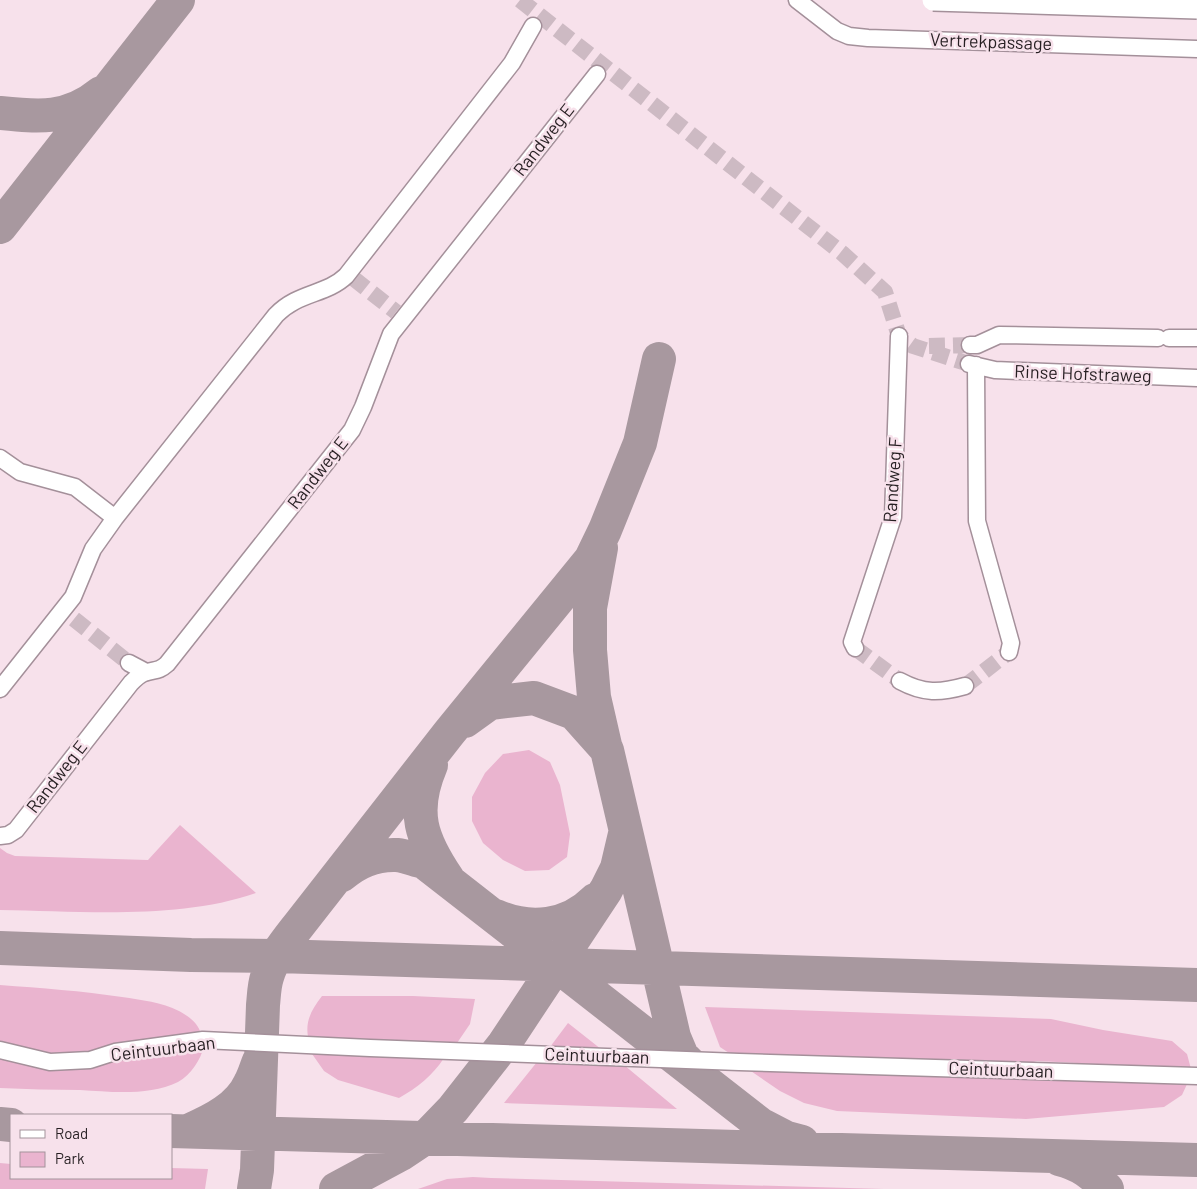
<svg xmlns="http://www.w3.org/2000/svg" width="1197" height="1189" font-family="Barlow,sans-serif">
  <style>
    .green { fill: #eab4cf }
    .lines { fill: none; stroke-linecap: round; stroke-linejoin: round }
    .taxiway { stroke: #a8989f; stroke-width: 34 }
    .minor-tunnel { stroke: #cdbac3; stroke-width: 16; stroke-dasharray: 16 8; stroke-linecap: butt }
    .minor-casing { stroke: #a4909a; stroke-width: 19 }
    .minor { stroke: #fff; stroke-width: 16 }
    .major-bridge-casing { stroke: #a4909a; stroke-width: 24; stroke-linecap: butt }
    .major-bridge { stroke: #fff; stroke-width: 21 }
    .labels { text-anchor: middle; stroke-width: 5; stroke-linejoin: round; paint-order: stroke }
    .street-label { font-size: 18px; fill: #261f22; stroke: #f7e1eb }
  </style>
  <rect width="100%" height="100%" fill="#f7e1eb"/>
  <path class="green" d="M 529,750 L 550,762 L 560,785 L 570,834 L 567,857 L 549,870 L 525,871 L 503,860 L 483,843 L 472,821 L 472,797 L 485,773 L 503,754 Z
    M 180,825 L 256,893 C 179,920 81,911 0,910 L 0,848 L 7,853 L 15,856 L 148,860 Z
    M 0,985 C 41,988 82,991 122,997 C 141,1000 162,1002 179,1011 C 188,1016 199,1023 201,1035 L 114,1044 L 85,1054 L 41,1053 L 0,1044 Z
    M 322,996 L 413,996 L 475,999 L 470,1024 L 455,1046 L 309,1041 C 304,1023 311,1010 322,996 Z
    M 705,1007 L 1051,1019 L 1103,1030 L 1172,1041 L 1187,1054 L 1191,1069 L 1101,1068 L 1077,1063 L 1037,1061 L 1014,1067 L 735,1057 L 720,1047 Z
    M 568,1023 L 606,1053 L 547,1051 Z
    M 204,1046 C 201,1059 191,1075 178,1082 C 149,1096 112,1092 80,1090 C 53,1090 27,1089 0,1088 L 0,1055 L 127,1056 Z
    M 310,1051 L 444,1058 C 433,1075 417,1088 399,1098 L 338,1080 L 324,1071 Z
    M 537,1062 L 624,1065 L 677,1109 L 504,1103 Z
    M 745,1067 L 1188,1082 L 1182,1095 L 1164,1107 L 1026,1119 L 837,1111 L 804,1103 L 780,1091 Z
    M 0,1163 L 11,1164 L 11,1178 L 171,1178 L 171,1168 L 208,1169 L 205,1189 L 0,1189 Z
    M 473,1177 L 491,1178 L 884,1189 L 418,1189 L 447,1179 Z"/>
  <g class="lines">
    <path class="taxiway" d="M 0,113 C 39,117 68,120 101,93
      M 0,227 L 178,0
      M 601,548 L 590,608 L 590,650 L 594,697 L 605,745
      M 465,721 L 490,703 L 534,698 L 574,713 L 607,750 L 674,1037 L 682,1056 L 690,1064
      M 431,765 C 411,812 421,839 448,879
      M 342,875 C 357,862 376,854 397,855 C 406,856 415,860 424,862 L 760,1124 L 787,1138 L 802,1142
      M 496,916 C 530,931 568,927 595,900
      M 0,948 L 191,955 L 277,956 L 1197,985
      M 0,1124 L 11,1125
      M 190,1130 C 213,1120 239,1107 250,1083 C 254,1076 256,1068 259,1061
      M 171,1131 L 1197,1160
      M 1059,1159 C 1082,1165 1091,1173 1107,1189
      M 254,1189 L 257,1170 L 263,1005 C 264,996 264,986 267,977 C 273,956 289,938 302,921 L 449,733 L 591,559 L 605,530 L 640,443 L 659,359
      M 336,1189 L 401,1154 L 425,1138 L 453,1109 L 504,1044 L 606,890 L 617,868 L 625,834"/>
    <path class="minor-tunnel" d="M 520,0 L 842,253 L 885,292 L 899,336 L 913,346 L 969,364
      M 353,278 L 396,312
      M 929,346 L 970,345
      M 74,619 L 129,663
      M 855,648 L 900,681
      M 965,686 L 1009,652"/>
    <g class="minor-casing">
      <path id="minor" d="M 797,0 L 837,31 L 849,36 L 868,38 L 1197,49
        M 1169,338 L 1197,338
        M 970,345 L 977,345 L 999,335 L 1158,338
        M 969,364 L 995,370 L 1197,378
        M 976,365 L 977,521 L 1011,643 L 1009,652
        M 0,458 L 20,472 L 75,487 L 115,518
        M 855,648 L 852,642 L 893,517 L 899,336
        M 129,663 L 146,672
        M 900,681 C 924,694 940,693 965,686
        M 0,689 L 73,597 L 93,549 L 115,518 L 276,315 C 298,292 326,295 346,276 L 512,63 L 533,26
        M 0,836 L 8,835 L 16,830 L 131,683 C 135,679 139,675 144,673 C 155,669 158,672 167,664 L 352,430 L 363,407 L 391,334 L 597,74
        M 0,1050 L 50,1062 L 90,1060 L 115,1052 L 203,1040 L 370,1048 L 739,1062 L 1197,1076"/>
    </g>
    <use href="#minor" class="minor"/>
    <g class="major-bridge-casing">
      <path id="major-bridge" d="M 933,0 L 1197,8"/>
    </g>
    <use href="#major-bridge" class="major-bridge"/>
  </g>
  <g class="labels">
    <g class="street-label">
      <text transform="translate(991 42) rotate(2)" y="6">Vertrekpassage</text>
      <text transform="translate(544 140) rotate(-52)" y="6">Randweg E</text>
      <text transform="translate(1083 374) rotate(2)" y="6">Rinse Hofstraweg</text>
      <text transform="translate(318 473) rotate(-52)" y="6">Randweg E</text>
      <text transform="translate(893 480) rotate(-86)" y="6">Randweg F</text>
      <text transform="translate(57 777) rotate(-52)" y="6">Randweg E</text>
      <text transform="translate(163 1049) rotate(-7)" y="6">Ceintuurbaan</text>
      <text transform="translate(597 1056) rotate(2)" y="6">Ceintuurbaan</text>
      <text transform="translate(1001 1070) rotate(2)" y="6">Ceintuurbaan</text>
    </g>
  </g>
  <rect x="10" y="1114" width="162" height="65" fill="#f7e1eb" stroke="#a3939b"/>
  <rect x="20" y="1130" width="25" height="8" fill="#ffffff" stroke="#a3939b"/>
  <text x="55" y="1139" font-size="15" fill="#261f22">Road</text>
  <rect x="20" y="1152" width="25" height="15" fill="#eab4cf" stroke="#a3939b"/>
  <text x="55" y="1164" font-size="15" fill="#261f22">Park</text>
</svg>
